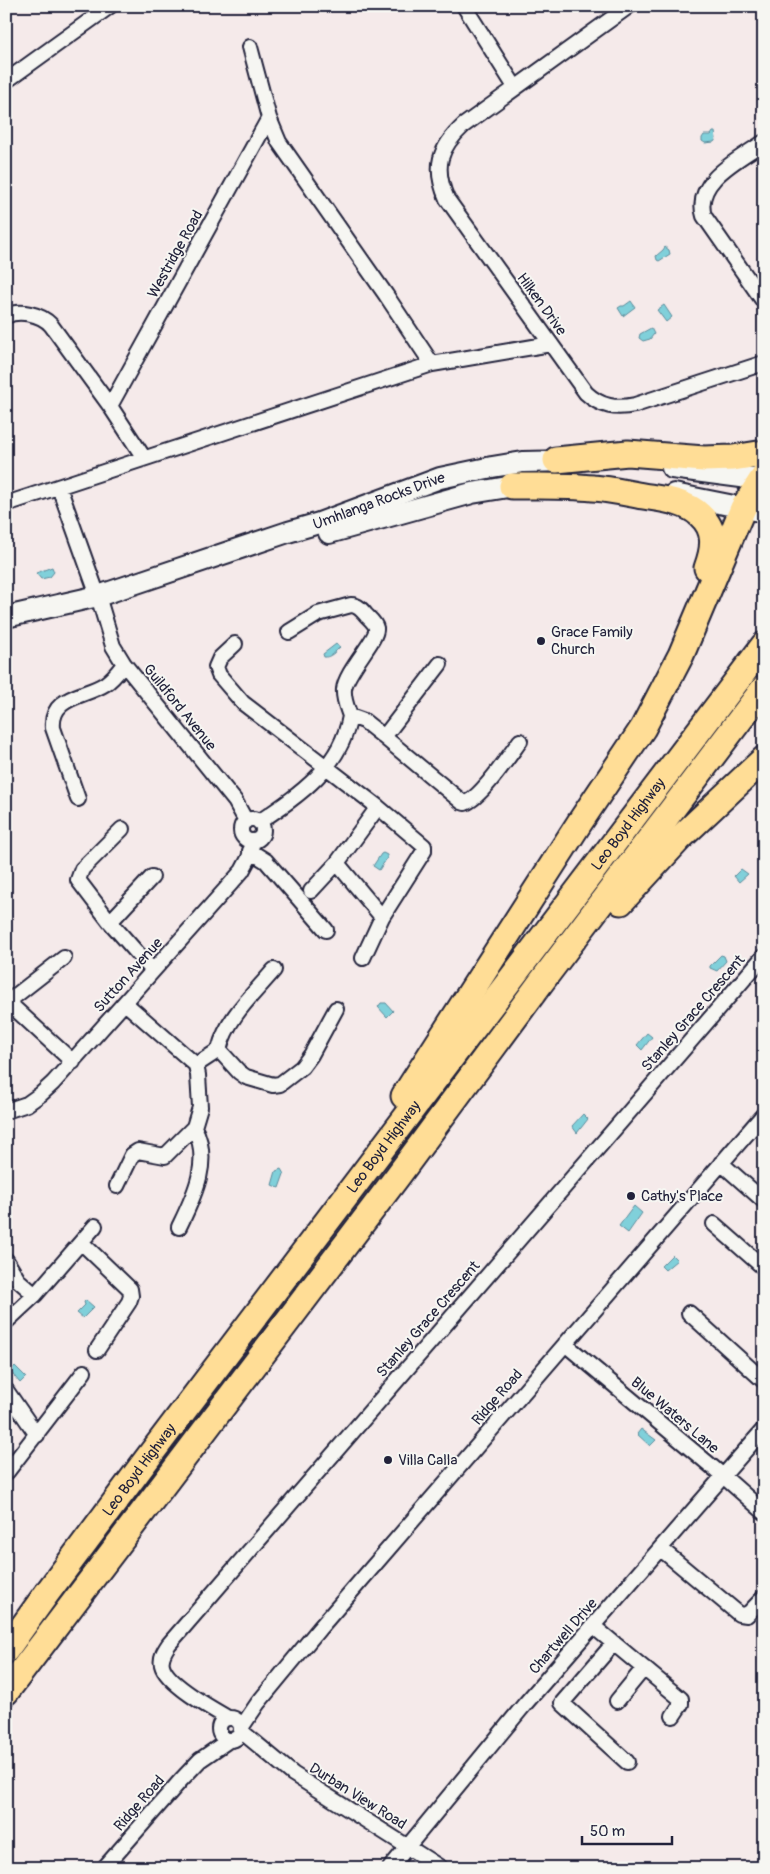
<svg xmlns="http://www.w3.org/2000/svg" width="770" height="1874" font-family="Pangolin,sans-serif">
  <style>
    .water { fill: #80d0da; stroke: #5a8a9a }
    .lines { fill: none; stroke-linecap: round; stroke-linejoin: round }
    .street-casing { stroke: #22223b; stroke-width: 18 }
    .secondary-casing { stroke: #22223b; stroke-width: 24 }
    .highway-casing { stroke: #22223b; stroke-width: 29 }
    .street { stroke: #f6f6f2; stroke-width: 14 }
    .secondary { stroke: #f6f6f2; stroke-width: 20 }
    .highway { stroke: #ffdd96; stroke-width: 25 }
    .poi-dot { fill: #22223b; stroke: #f6f6f2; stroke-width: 2 }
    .labels { text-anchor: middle; stroke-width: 4; stroke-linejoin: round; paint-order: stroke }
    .street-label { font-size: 15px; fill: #22223b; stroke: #f6f6f2 }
    .poi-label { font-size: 15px; fill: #22223b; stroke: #f6f6f2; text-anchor: start }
  </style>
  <rect width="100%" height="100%" fill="#f5eaea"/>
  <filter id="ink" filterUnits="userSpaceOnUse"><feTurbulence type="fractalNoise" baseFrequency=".02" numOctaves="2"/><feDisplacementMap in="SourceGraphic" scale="10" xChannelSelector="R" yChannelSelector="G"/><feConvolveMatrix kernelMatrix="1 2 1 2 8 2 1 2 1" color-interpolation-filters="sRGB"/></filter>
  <g filter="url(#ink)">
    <path class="water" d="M 713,132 L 715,132 L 716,139 L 714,142 L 705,143 L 702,141 L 702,138 L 704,135 L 711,135 Z
      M 665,247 L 669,250 L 670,254 L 659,261 L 657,260 L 656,256 L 663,250 Z
      M 631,301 L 635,307 L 623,316 L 618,308 L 621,306 L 624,306 Z
      M 664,305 L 672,317 L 666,322 L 657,310 Z
      M 651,328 L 654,334 L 650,339 L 643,341 L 639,338 L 640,334 Z
      M 52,567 L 54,572 L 50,577 L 41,579 L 36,573 Z
      M 336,644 L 340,647 C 336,651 330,658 324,657 L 323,654 Z
      M 383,853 L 387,855 L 387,858 L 379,870 L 373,866 L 381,854 Z
      M 741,869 L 748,874 L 739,882 L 734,876 Z
      M 721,955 L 724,956 L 726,961 L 717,971 L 710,968 L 710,966 Z
      M 381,1003 L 386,1003 L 393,1011 L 387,1017 L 378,1007 Z
      M 647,1033 L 652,1037 L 642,1050 L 637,1045 Z
      M 583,1114 L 588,1119 L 577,1133 L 572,1126 Z
      M 281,1169 L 284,1174 L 279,1188 L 272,1185 L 276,1171 Z
      M 634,1206 L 642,1213 L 628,1233 L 619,1226 Z
      M 672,1255 L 677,1260 L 665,1270 L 661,1266 Z
      M 86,1300 L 94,1307 L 83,1318 L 77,1313 L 85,1305 L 84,1302 Z
      M 15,1366 L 26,1377 L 20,1383 L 10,1371 Z
      M 641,1429 L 656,1440 L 650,1446 L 637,1434 Z"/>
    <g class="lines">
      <g class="street-casing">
        <path id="street" d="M 464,6 L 515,87
          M 629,6 L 464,125 C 439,148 433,167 447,199 L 586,393 C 601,407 616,409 635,405 L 764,363
          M 250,47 L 269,118 L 279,142 L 386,295 L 432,364
          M 6,81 L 110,6
          M 764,142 C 740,159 693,181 704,216 L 764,302
          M 6,316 C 19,309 41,314 51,325 L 110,406 L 144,458
          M 110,406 L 269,118
          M 59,487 L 98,596 L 113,646 L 124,664 L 235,801 L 246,821
          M 6,504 L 432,364 L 551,344
          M 289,632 L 318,614 L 351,605 C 358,605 362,610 366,615 C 370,619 375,623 376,628 C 378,639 346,671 344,689 C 343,699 347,707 350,716 L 364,721 L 384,737 L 462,802 L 465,803 C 481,798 509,756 520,741
          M 235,644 L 220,658 L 216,667 L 219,675 L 243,703 L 378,807 L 424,846 L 424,851 L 382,917 L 363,958
          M 384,737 L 440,664
          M 78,799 L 53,728 C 50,696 85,697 105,684 C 113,679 118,672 124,664
          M241 830a11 11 0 1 1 22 0a11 11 0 1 1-22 0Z
          M 259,822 C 299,795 341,767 350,716
          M 122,829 L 82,869 L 78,880 L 110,922 L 153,971
          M 250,851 L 266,861 L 326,930
          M 337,863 L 382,917
          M 311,891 L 337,863 L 378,807
          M 110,922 L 152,877
          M 64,958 L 14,997 L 11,1005 L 73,1062
          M 219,1050 L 239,1072 L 246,1077 L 273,1085 L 280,1084 L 302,1067 L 311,1055 L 336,1009
          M 196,1065 L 219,1050 C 227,1017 253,995 274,970
          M 6,1111 L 27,1104 L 41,1094 L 53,1083 L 242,871 L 249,858 L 253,841
          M 721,1163 L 764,1201
          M 117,1186 L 132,1155 L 138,1151 L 165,1156 L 194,1127 L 200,1107 L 198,1075 L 196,1065 L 125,1003
          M 714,1224 L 764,1268
          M 179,1227 C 194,1196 212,1161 194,1127
          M 81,1242 L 130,1289 L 131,1296 L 129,1302 L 97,1350
          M 6,1260 L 18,1280 L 35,1295
          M 689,1313 L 764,1381
          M 6,1322 L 35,1295 L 95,1226
          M 565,1344 L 722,1475 L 764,1512
          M 6,1390 L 37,1435
          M 7,1472 L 84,1372
          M 661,1549 L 739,1614 L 747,1615 L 764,1597
          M 593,1626 L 681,1699 L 681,1704 L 673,1716
          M 614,1643 L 562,1703 L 627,1762
          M 617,1701 L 644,1668
          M 228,1718 C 212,1709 166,1683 162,1665 C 160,1657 165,1650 169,1644 L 764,956
          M219 1729a11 11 0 1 1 22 0a11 11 0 1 1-22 0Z
          M 241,1728 L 258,1703 L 319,1629 L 764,1114
          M 241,1731 L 293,1774 L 441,1868
          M 104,1868 L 181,1780 L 200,1760 L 229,1740
          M 390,1868 L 525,1704 L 764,1429"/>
      </g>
      <g class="secondary-casing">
        <g id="secondary">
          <path d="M 672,468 L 764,480"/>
          <path d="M 674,494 L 764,512"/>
          <path d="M 329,533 L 472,493 L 526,484"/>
          <path id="s1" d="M 6,617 L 98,596 L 288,532 L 319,523 L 440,478 L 492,467 L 523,462 L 570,461"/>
        </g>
      </g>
      <g class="highway-casing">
        <g id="highway">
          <path d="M 556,460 L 628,453 L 704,459 L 733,458 L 764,453"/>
          <path d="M 512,486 C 539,486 566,485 593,488 C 610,489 626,493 643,496 C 661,499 686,501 700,515 C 717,530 714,549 707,568"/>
          <path d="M 621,902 L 679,839 L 764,759"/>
          <path d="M 404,1096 L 580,822 L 643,728 L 681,655 L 743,508 L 764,476"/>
          <path id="s2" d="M 6,1650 L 47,1593 L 147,1459 L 764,645"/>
          <path d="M 6,1692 L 397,1177 L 542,981 L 764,688"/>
        </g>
      </g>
      <use href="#street" class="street"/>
      <use href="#secondary" class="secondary"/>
      <use href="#highway" class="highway"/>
    </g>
  </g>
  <g class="poi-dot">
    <circle cx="541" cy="641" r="5"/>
    <circle cx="631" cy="1196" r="5"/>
    <circle cx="388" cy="1460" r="5"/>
  </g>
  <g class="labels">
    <g class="street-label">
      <text transform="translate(175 254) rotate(-61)" y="5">Westridge Road</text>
      <text transform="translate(542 304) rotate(54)" y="5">Hilken Drive</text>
      <text dy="5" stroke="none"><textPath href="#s1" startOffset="391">Umhlanga Rocks Drive</textPath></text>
      <text transform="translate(180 707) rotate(51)" y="5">Guildford Avenue</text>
      <text dy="5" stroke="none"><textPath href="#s2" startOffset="1034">Leo Boyd Highway</textPath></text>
      <text transform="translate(128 975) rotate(-48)" y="5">Sutton Avenue</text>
      <text transform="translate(693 1013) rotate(-49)" y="5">Stanley Grace Crescent</text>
      <text dy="5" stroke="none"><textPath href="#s2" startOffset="629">Leo Boyd Highway</textPath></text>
      <text transform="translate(428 1319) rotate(-49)" y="5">Stanley Grace Crescent</text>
      <text transform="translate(497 1397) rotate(-49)" y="5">Ridge Road</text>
      <text transform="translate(675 1415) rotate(40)" y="5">Blue Waters Lane</text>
      <text dy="5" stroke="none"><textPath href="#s2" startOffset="224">Leo Boyd Highway</textPath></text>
      <text transform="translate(563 1636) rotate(-49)" y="5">Chartwell Drive</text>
      <text transform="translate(358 1796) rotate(32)" y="5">Durban View Road</text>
      <text transform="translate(139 1803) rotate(-49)" y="5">Ridge Road</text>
    </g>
    <g class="poi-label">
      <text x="551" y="637">Grace Family<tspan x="551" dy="17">Church</tspan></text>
      <text x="641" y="1201">Cathy's Place</text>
      <text x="398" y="1465">Villa Calla</text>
    </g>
  </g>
  <rect width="770" height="1874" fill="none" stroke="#f6f6f2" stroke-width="25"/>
  <rect x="12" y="12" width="745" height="1849" fill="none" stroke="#22223b" stroke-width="2" filter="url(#ink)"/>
  <path d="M582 1836v8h90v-8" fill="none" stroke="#22223b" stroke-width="2.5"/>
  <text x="590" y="1836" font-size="15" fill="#22223b" stroke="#f6f6f2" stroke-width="4" paint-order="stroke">50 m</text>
</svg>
